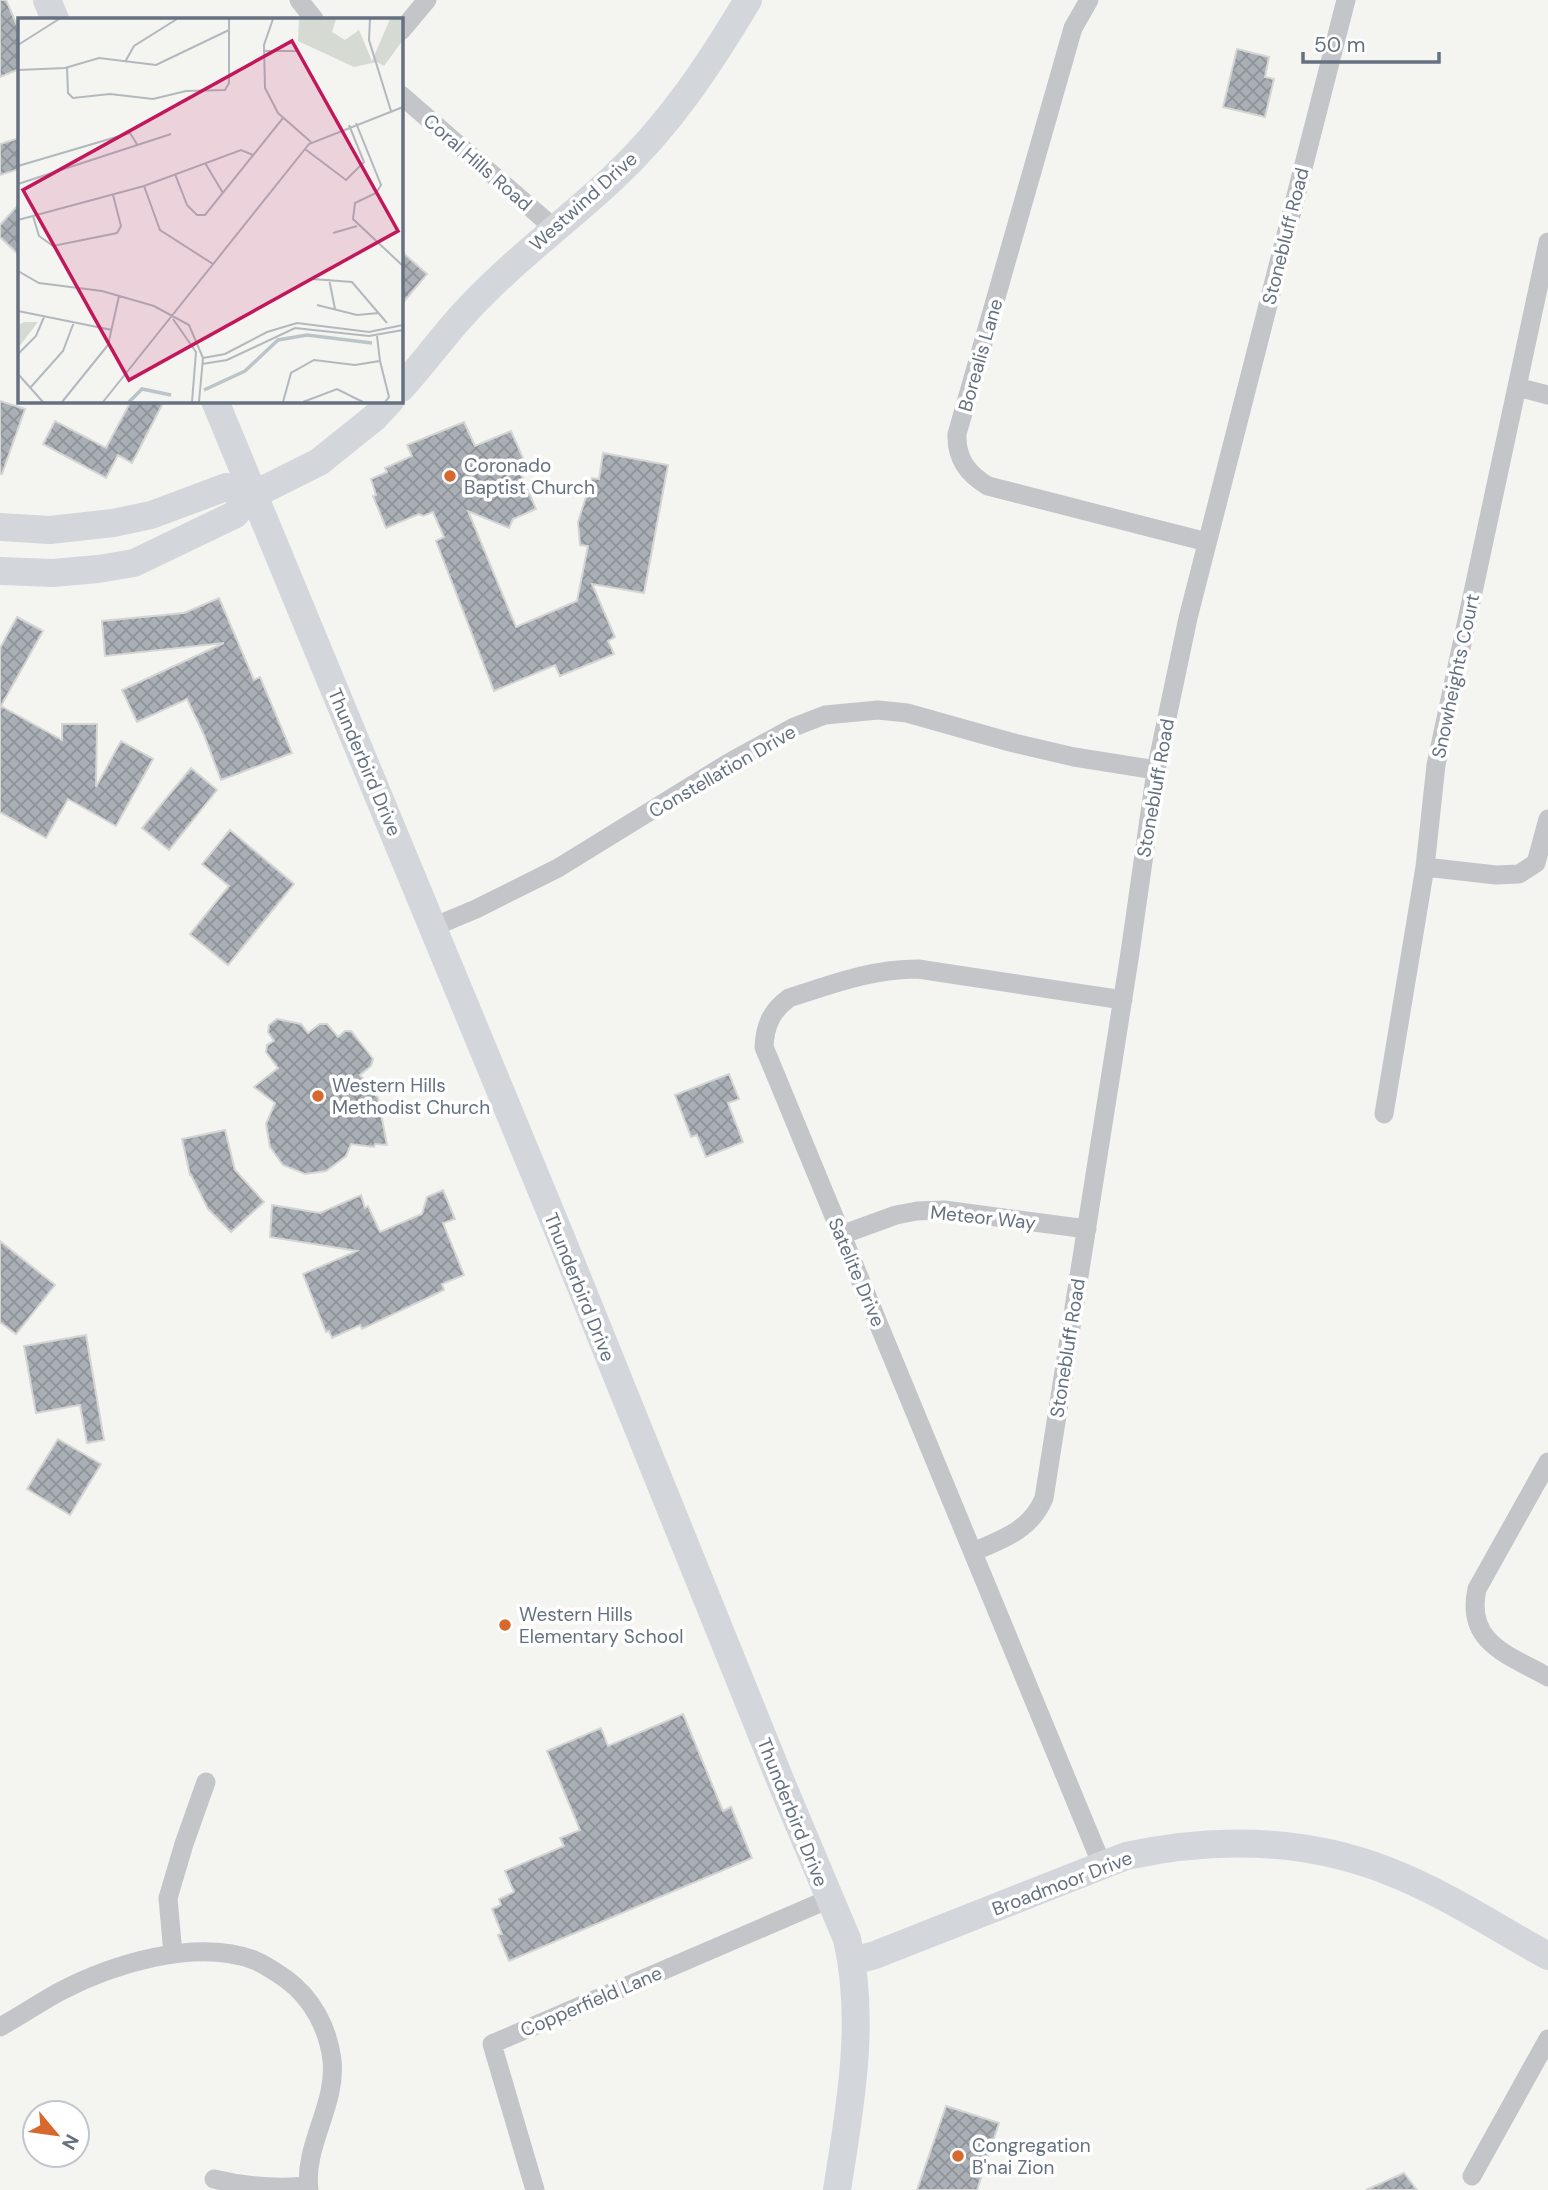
<svg xmlns="http://www.w3.org/2000/svg" width="1548" height="2190" font-family="'DM Sans',sans-serif">
  <style>
    .building { fill: url(#building-cross-hatch); stroke: #d5d6d4; stroke-width: 2 }
    .lines { fill: none; stroke-linecap: round; stroke-linejoin: round }
    .street { stroke: #c3c5c9; stroke-width: 19 }
    .secondary { stroke: #d3d7db; stroke-width: 28 }
    .poi-dot { fill: #d7682e; stroke: #fff; stroke-width: 2.5 }
    .labels { text-anchor: middle; stroke-width: 7; stroke-linejoin: round; paint-order: stroke }
    .street-label { font-size: 19px; fill: #657180; stroke: #fff }
    .poi-label { font-size: 19px; fill: #657180; stroke: #fff; text-anchor: start }
    .inset-river { fill: none; stroke: #bbc4c9; stroke-width: 3.5 }
    .inset-road { fill: none; stroke: #b2b8bd; stroke-width: 2 }
    .view { fill: #c2185b; fill-opacity: 0.15; stroke: #c2185b; stroke-width: 3.5 }
    .inset-edge { fill: none; stroke: #657180; stroke-width: 3.5 }
  </style>
  <defs>
    <pattern id="building-cross-hatch" width="8" height="8" patternUnits="userSpaceOnUse" patternTransform="scale(1.75)"><rect width="8" height="8" fill="#a9afb5"/><path d="M0 0l8 8M0 8l8-8" fill="none" stroke="#8d9398"/></pattern>
  </defs>
  <rect width="100%" height="100%" fill="#f4f4f1"/>
  <path class="building" d="M 0,0 L 6,0 L 19,30 L 19,69 L 0,77 Z
    M 1237,49 L 1269,57 L 1265,77 L 1274,79 L 1265,117 L 1223,107 Z
    M 19,138 L 19,169 L 0,175 L 0,144 Z
    M 19,204 L 19,255 L 0,237 L 0,225 Z
    M 401,251 L 427,274 L 401,305 Z
    M 0,401 L 25,409 L 2,474 L 0,474 Z
    M 131,401 L 164,401 L 132,463 L 118,455 L 106,478 L 43,444 L 55,421 L 106,448 Z
    M 464,422 L 475,446 L 511,431 L 523,458 L 516,462 L 536,509 L 513,519 L 509,528 L 468,511 L 516,627 L 577,601 L 588,546 L 580,545 L 578,522 L 592,478 L 599,479 L 603,453 L 668,465 L 644,593 L 592,584 L 615,637 L 608,641 L 614,654 L 560,676 L 555,665 L 494,691 L 436,541 L 444,537 L 433,512 L 423,516 L 419,514 L 386,528 L 373,496 L 376,495 L 371,479 L 387,472 L 385,468 L 412,456 L 407,445 Z
    M 219,598 L 254,680 L 260,677 L 292,753 L 221,780 L 204,735 L 187,699 L 137,722 L 122,690 L 224,643 L 105,656 L 102,621 L 184,613 Z
    M 17,617 L 43,631 L 1,706 L 62,740 L 62,724 L 97,724 L 96,787 L 121,741 L 153,759 L 116,826 L 68,799 L 46,838 L 0,812 L 0,648 Z
    M 191,768 L 217,790 L 169,850 L 142,828 Z
    M 230,830 L 294,884 L 228,965 L 190,934 L 229,886 L 202,864 Z
    M 277,1019 L 301,1024 L 308,1033 L 320,1024 L 327,1024 L 338,1037 L 345,1031 L 351,1031 L 373,1059 L 371,1066 L 360,1075 L 378,1098 L 387,1145 L 375,1144 L 374,1147 L 351,1144 L 346,1156 L 326,1171 L 305,1174 L 283,1165 L 270,1147 L 266,1124 L 275,1103 L 254,1087 L 278,1068 L 266,1052 L 267,1045 L 274,1041 L 268,1032 L 269,1025 Z
    M 729,1074 L 739,1099 L 728,1103 L 743,1142 L 706,1157 L 697,1135 L 691,1137 L 675,1095 Z
    M 225,1130 L 235,1170 L 264,1202 L 231,1232 L 208,1209 L 191,1175 L 190,1175 L 182,1139 Z
    M 443,1190 L 455,1219 L 443,1223 L 464,1275 L 442,1284 L 444,1290 L 362,1329 L 360,1325 L 332,1338 L 329,1331 L 326,1332 L 303,1274 L 357,1251 L 270,1237 L 272,1205 L 320,1213 L 361,1195 L 365,1208 L 368,1206 L 380,1232 L 422,1214 L 427,1197 Z
    M 0,1241 L 55,1285 L 16,1334 L 0,1322 Z
    M 86,1335 L 104,1440 L 87,1443 L 80,1405 L 36,1413 L 24,1346 Z
    M 58,1439 L 101,1464 L 70,1515 L 27,1489 Z
    M 683,1714 L 723,1811 L 731,1807 L 752,1858 L 509,1961 L 498,1935 L 502,1934 L 492,1909 L 501,1905 L 499,1899 L 514,1892 L 505,1871 L 564,1846 L 560,1838 L 580,1830 L 547,1751 L 601,1728 L 608,1746 Z
    M 946,2106 L 999,2123 L 977,2190 L 917,2190 Z
    M 1404,2173 L 1417,2190 L 1366,2190 Z"/>
  <g class="lines">
    <path class="street" d="M 299,0 L 314,19
      M 1089,0 L 1073,28 L 957,434 C 956,459 968,474 988,486 L 1207,542
      M 401,31 L 427,0
      M 401,95 L 554,228
      M 1517,387 L 1548,395
      M 1425,867 L 1496,875 L 1519,874 L 1536,863 L 1548,819
      M 433,927 L 476,909 L 558,868 L 730,762 L 794,727 L 825,715 L 878,710 L 907,713 L 1010,742 L 1074,757 L 1156,770
      M 1384,1114 L 1425,867 L 1436,765 L 1548,242
      M 841,1235 L 896,1215 L 917,1211 L 944,1210 L 1087,1229
      M 1548,1462 L 1477,1589 C 1465,1643 1509,1655 1548,1677
      M 973,1552 C 1003,1539 1031,1530 1044,1498 L 1130,953 L 1156,770 L 1188,618 L 1346,0
      M 1102,1865 L 764,1047 C 765,1026 771,1011 789,998 C 833,984 871,969 918,969 L 1123,1000
      M 173,1954 L 168,1898 L 184,1844 L 206,1782
      M 0,2027 C 20,2016 39,2003 59,1992 C 112,1964 196,1938 254,1960 C 266,1965 276,1972 286,1979 C 312,1998 328,2028 332,2060 C 337,2105 303,2146 309,2190
      M 1472,2176 L 1548,2039
      M 214,2179 C 247,2187 275,2189 308,2186
      M 535,2190 L 492,2044 L 829,1899"/>
    <path class="secondary" d="M 47,0 L 55,19
      M 401,388 C 425,362 445,333 470,307 C 514,260 566,222 613,178 C 669,126 709,65 748,0
      M 215,401 L 560,1235 L 781,1782 L 847,1939 C 866,2021 850,2108 837,2190
      M 0,527 L 50,530 L 113,523 L 151,515 L 226,487 L 253,495
      M 0,571 L 53,573 L 98,569 L 134,563 L 234,515 L 253,495 L 319,462 L 375,417 L 390,401
      M 853,1961 L 875,1955 L 1126,1856 C 1214,1837 1304,1838 1388,1871 C 1443,1892 1497,1928 1548,1956"/>
  </g>
  <g class="poi-dot">
    <circle cx="450" cy="476" r="7"/>
    <circle cx="318" cy="1096" r="7"/>
    <circle cx="505" cy="1625" r="7"/>
    <circle cx="958" cy="2156" r="7"/>
  </g>
  <g class="labels">
    <g class="street-label">
      <text transform="translate(478 162) rotate(41)" y="7">Coral Hills Road</text>
      <text transform="translate(583 201) rotate(-42)" y="7">Westwind Drive</text>
      <text transform="translate(1285 236) rotate(-76)" y="7">Stonebluff Road</text>
      <text transform="translate(980 355) rotate(-74)" y="7">Borealis Lane</text>
      <text transform="translate(1455 676) rotate(-78)" y="7">Snowheights Court</text>
      <text transform="translate(365 762) rotate(67)" y="7">Thunderbird Drive</text>
      <text transform="translate(722 771) rotate(-30)" y="7">Constellation Drive</text>
      <text transform="translate(1155 788) rotate(-80)" y="7">Stonebluff Road</text>
      <text transform="translate(983 1217) rotate(6)" y="7">Meteor Way</text>
      <text transform="translate(857 1272) rotate(67)" y="7">Satelite Drive</text>
      <text transform="translate(580 1287) rotate(68)" y="7">Thunderbird Drive</text>
      <text transform="translate(1067 1348) rotate(-81)" y="7">Stonebluff Road</text>
      <text transform="translate(793 1812) rotate(68)" y="7">Thunderbird Drive</text>
      <text transform="translate(1062 1883) rotate(-21)" y="7">Broadmoor Drive</text>
      <text transform="translate(591 2001) rotate(-23)" y="7">Copperfield Lane</text>
    </g>
    <g class="poi-label">
      <text x="464" y="472">Coronado<tspan x="464" dy="22">Baptist Church</tspan></text>
      <text x="332" y="1092">Western Hills<tspan x="332" dy="22">Methodist Church</tspan></text>
      <text x="519" y="1621">Western Hills<tspan x="519" dy="22">Elementary School</tspan></text>
      <text x="972" y="2152">Congregation<tspan x="972" dy="22">B'nai Zion</tspan></text>
    </g>
  </g>
  <g transform="translate(18 18)">
    <rect width="385" height="385" fill="#f4f4f1"/>
    <path d="M 281,1 L 318,1 L 314,14 L 327,22 L 341,12 L 354,43 L 372,1 L 385,1 L 385,22 L 366,48 L 359,44 L 336,49 L 280,23 Z" fill="#d5dbd2"/>
    <path d="M 6,304 L 20,304 L 0,330 L 0,307 Z" fill="#d5dbd2"/>
    <path class="inset-river" d="M 186,372 L 227,353 L 260,322 L 289,317 L 354,325M 111,384 L 124,371 L 153,377"/>
    <path class="inset-road" d="M 255,1 L 246,27 L 247,70 L 260,95 L 293,124M 352,1 L 351,22 L 373,93M 0,27 L 41,1M 245,33 L 278,33M 107,44 L 116,28 L 159,1M 49,49 L 50,75 L 55,80 L 92,76 L 135,81 L 168,73 L 207,72 L 211,65 L 211,1M 0,52 L 47,50 L 81,40 L 138,47 L 211,12M 338,105 L 363,167 L 358,175 L 337,185 L 335,201 L 385,248M 287,131 L 328,162 L 346,144 L 331,107M 187,145 L 205,175M 0,148 L 112,115 L 120,128M 157,156 L 169,187 L 179,197 L 187,197 L 265,100M 0,166 L 153,116M 126,168 L 142,212 L 195,246M 15,198 L 21,218 L 35,228 L 99,215 L 103,208 L 95,177M 0,202 L 126,168 L 223,132 L 235,137M 315,215 L 339,208M 0,253 L 21,265 L 84,273 L 136,288 L 171,307 L 185,340 L 181,384M 294,261 L 334,264 L 369,305M 311,261 L 317,291M 299,287 L 339,297 L 361,295M 0,293 L 94,312M 155,301 L 178,334 L 174,384M 359,318 L 362,343M 0,336 L 18,318 L 26,299M 185,340 L 207,336 L 249,314 L 279,305 L 351,314 L 385,307M 184,346 L 209,342 L 277,310 L 351,318 L 385,312M 0,356 L 25,384M 12,370 L 45,333 L 56,304M 44,384 L 90,327 L 101,278M 85,384 L 291,126 L 385,89M 265,384 L 273,355 L 296,342 L 337,347 L 362,343 L 371,379 L 367,384M 285,384 L 319,371 L 345,384"/>
    <path class="view" d="M 274,23 L 380,213 L 111,362 L 5,172 Z"/>
    <rect width="385" height="385" class="inset-edge"/>
  </g>
  <g transform="translate(56 2134) rotate(119)"><circle r="33" fill="#ffffff" stroke="#c1c6cc" stroke-width="2"/>
  <path d="M0-5L12 26L0 18L-12 26Z" fill="#d7682e"/>
  <text y="-10" font-size="19" font-weight="bold" text-anchor="middle" fill="#657180">N</text>
  </g>
  <path d="M1303 52v10h136v-10" fill="none" stroke="#657180" stroke-width="3.5"/>
  <text x="1314" y="52" font-size="21" fill="#657180" stroke="#ffffff" stroke-width="5" paint-order="stroke">50 m</text>
</svg>
